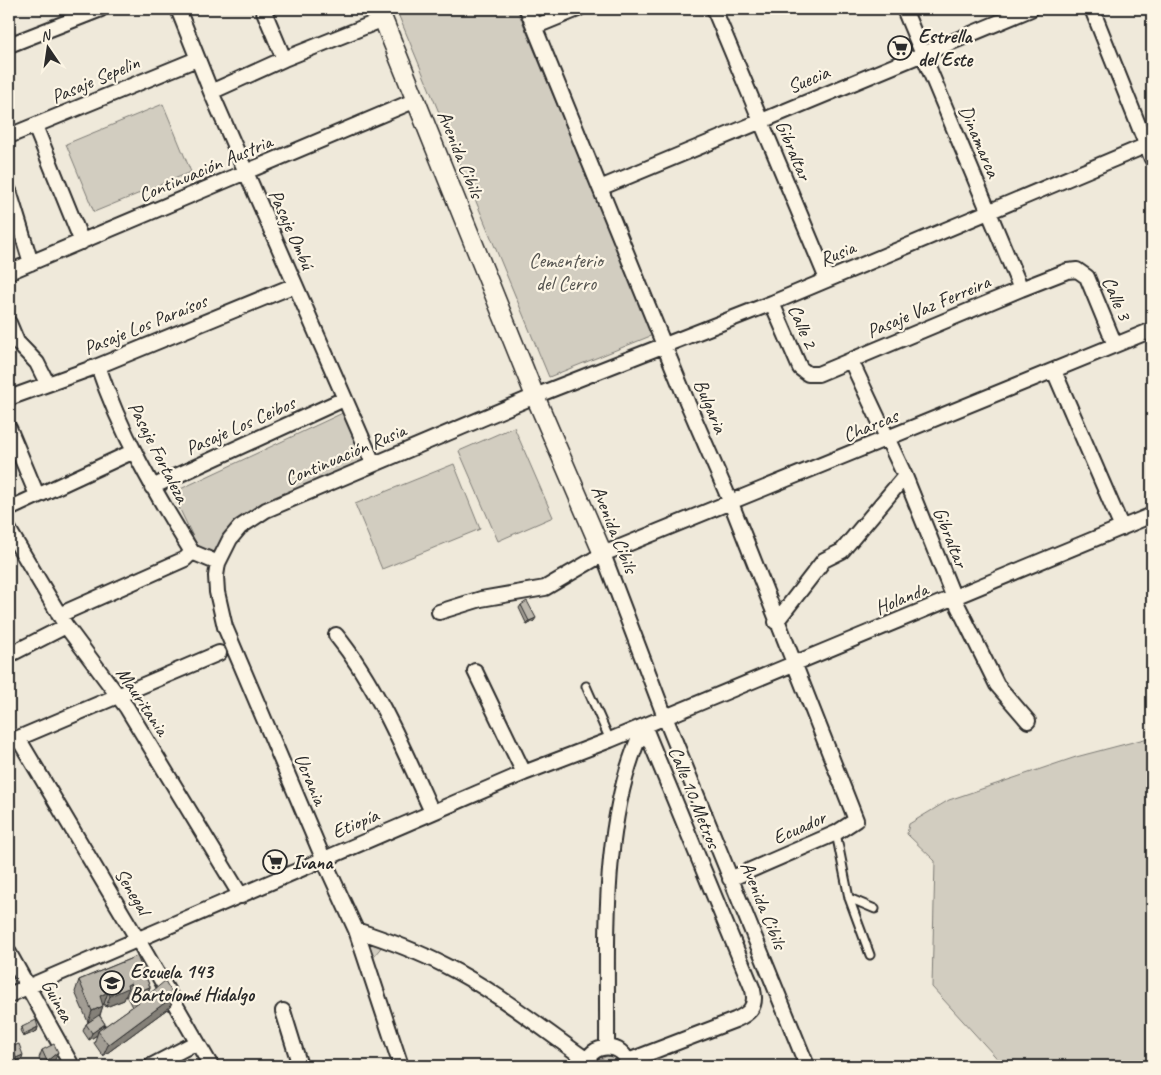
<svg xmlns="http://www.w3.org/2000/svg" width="1161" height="1075" font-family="Caveat,sans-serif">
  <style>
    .green { fill: #d2cdc0; stroke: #7e7c76 }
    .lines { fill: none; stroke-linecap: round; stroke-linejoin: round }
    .service-casing { stroke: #2b2b2b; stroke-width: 11 }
    .minor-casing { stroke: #2b2b2b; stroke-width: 18 }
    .tertiary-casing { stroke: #2b2b2b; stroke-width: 21 }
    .service { stroke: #fcf5e5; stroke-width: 7 }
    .minor { stroke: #fcf5e5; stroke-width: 14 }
    .tertiary { stroke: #fcf5e5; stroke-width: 18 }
    .wall { fill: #a29d94; stroke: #2b2b2b; fill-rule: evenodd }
    .shaded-wall { fill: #848078; stroke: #2b2b2b }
    .building { fill: #bcb7ac; stroke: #2b2b2b }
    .labels { text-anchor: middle; stroke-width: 4.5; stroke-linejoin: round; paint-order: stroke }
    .poi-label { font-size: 20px; font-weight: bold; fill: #2b2b2b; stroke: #fcf5e5; text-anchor: start }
    .street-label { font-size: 20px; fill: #2b2b2b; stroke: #fcf5e5 }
    .park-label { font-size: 20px; fill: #555450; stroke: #fcf5e5 }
  </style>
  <rect width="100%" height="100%" fill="#efe9da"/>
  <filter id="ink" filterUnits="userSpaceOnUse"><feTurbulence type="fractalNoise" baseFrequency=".02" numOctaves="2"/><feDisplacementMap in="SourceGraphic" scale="10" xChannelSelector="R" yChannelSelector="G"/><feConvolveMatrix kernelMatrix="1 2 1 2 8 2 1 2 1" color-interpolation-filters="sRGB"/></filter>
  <g filter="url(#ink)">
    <path class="green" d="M 396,9 L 517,9 L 653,335 L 549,377 Z
      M 163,104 L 191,172 L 94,212 L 66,144 Z
      M 349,410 L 371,459 L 267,502 L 220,552 L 209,552 L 198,547 L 172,493 Z
      M 514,427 L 553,517 L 498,541 L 459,451 Z
      M 454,464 L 480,529 L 382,569 L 355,504 Z
      M 1152,737 L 1152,1066 L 1004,1066 L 932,987 L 935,861 L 907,834 L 909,824 L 949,800 L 1076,757 Z
      M 368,939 L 384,944 L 374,956 L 368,941 Z
      M 607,1056 L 616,1058 L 621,1066 L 597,1066 L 601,1059 Z"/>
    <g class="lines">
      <g class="service-casing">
        <path id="service" d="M 586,686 L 610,740
          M 836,833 L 849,898 L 870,955
          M 849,898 L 875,909"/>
      </g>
      <g class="minor-casing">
        <path id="minor" d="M 178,9 L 211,92 L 373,463
          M 263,9 L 284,59
          M 527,9 L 688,404 L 731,503 L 856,820 L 836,833 L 730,879
          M 714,9 L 827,279
          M 904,9 L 1021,289
          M 1092,9 L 1152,159
          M 534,27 L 578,9
          M 9,45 L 101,9
          M 211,92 L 284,59 L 384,19
          M 35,126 L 82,242
          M 9,136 L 197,59
          M 600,188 L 1031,9
          M 9,191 L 31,263
          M 9,272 L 416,100
          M 772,303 L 800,368 L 808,374 L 818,374 L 1021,289 L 1067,271 L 1077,270 L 1087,277 L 1115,345
          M 9,323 L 17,342 L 37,363 L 47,383
          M 851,361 L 905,476 L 954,598 L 997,685 L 1028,721
          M 98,366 C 120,432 155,493 192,552
          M 1054,371 L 1122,528
          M 9,398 L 98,366 L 295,285
          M 9,428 L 37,495
          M 152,487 L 344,399
          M 9,509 L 134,451
          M 9,530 L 66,626 L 127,708 L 241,896
          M 192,552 L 218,563
          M 603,554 L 665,717 L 807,1066
          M 439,612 L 481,599 L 545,588 L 603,554 L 1152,330
          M 59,615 L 185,559 L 192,552
          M 776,622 L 824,560 L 842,551 L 905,476
          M 336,635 C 377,685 405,753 432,812
          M 9,655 L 66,626
          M 475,671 L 524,773
          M 18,738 L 138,940 L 211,1066
          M 9,742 L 219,653
          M 356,930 C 387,940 417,951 446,966 C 496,991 541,1028 587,1060
          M 9,953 L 72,1066
          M 9,995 L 524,773 L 610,740 L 1152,515
          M 283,1011 L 300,1066
          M 607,1047 C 608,943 599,822 644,726
          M 628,1061 L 735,1020 C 749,1014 757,1007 753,990 L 644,726
          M 151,1066 L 197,1042
          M 401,1066 L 356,930 L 323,858 L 225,627 L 217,592 L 216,576 L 218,563 L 230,539 L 240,527 L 266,510 L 535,396 L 772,303 L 1152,143
          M 586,1066 C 588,1042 626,1041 628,1066"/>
      </g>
      <g class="tertiary-casing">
        <path id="tertiary" d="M 379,9 L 535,396 L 603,554"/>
      </g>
      <use href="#service" class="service"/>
      <use href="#minor" class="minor"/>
      <use href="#tertiary" class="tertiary"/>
    </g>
    <path class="wall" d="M 521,605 L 534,621 L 527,625 L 519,608 Z
      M 137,956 L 150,987 L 147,996 L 174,996 L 170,1007 L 103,1056 L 94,1043 L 97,1035 L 89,1040 L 83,1031 L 86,1024 L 88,1022 L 75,992 L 79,980 ZM 125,995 L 126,995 L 132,1007 L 104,1027 L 105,1024 L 100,1016 L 103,1004 L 104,1004 L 106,1007 L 124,1000 Z
      M 22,1027 L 38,1027 L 37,1031 L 23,1037 L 20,1030 Z
      M 11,1047 L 23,1055 L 22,1059 L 14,1062 L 10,1051 Z
      M 42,1050 L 55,1060 L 48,1066 L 43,1066 L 39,1058 Z"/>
    <path class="shaded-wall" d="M 536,618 L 534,621 L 527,625 L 529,621 Z
      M 131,983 L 124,1000 L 106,1007 L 110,996 L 127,985 Z
      M 150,987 L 146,998 L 138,1001 L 139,991 Z
      M 108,992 L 104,1004 L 96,1007 L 100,996 Z
      M 174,996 L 170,1007 L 103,1056 L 108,1045 Z
      M 103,1006 L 99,1017 L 88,1022 L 92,1011 Z
      M 105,1024 L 102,1031 L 98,1031 L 97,1035 L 89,1040 L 92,1033 Z
      M 38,1027 L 37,1031 L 23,1037 L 24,1034 Z
      M 58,1052 L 55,1060 L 48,1066 L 45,1066 L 47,1061 Z
      M 23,1055 L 22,1059 L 14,1062 L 16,1058 Z"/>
    <path class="building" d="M 527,601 L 536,618 L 529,621 L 521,605 Z
      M 137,956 L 150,987 L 139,991 L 143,999 L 165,981 L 174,996 L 108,1045 L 98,1031 L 139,1002 L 131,983 L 127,985 L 128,988 L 110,996 L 108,992 L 100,996 L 103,1006 L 92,1011 L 79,980 Z
      M 99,1015 L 105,1024 L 92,1033 L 86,1024 Z
      M 36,1020 L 38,1027 L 24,1034 L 22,1027 Z
      M 19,1044 L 23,1055 L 16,1058 L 11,1047 Z
      M 54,1044 L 58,1052 L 47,1061 L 42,1050 Z"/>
  </g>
  <defs>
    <g id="supermarket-ring" transform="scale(1.25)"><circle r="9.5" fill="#fcf5e5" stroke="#2b2b2b" stroke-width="1.5"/><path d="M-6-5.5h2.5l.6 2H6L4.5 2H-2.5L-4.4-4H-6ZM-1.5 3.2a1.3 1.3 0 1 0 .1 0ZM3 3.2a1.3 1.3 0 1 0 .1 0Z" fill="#2b2b2b"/></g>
    <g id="school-ring" transform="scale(1.25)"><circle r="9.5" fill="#fcf5e5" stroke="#2b2b2b" stroke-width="1.5"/><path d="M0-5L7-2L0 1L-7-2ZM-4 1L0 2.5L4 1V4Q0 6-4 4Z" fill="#2b2b2b"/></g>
  </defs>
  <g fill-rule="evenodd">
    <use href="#supermarket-ring" x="900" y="48"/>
    <use href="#supermarket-ring" x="275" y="862"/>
    <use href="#school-ring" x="112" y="983"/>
  </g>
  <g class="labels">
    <g class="poi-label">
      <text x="918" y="43">Estrella<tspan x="918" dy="23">del Este</tspan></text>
      <text x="292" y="869">Ivana</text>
      <text x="130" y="978">Escuela 143<tspan x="130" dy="23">Bartolomé Hidalgo</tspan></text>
    </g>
    <g class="street-label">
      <text transform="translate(95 79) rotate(-23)" y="7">Pasaje Sepelin</text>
      <text transform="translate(808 79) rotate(-23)" y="7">Suecia</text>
      <text transform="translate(980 141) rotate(67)" y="7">Dinamarca</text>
      <text transform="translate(794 150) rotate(67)" y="7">Gibraltar</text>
      <text transform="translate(461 154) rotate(68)" y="7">Avenida Cibils</text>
      <text transform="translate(205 168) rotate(-23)" y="7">Continuación Austria</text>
      <text transform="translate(292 229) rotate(66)" y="7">Pasaje Ombú</text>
      <text transform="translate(837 253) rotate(-23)" y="7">Rusia</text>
      <text transform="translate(1117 298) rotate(67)" y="7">Calle 3</text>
      <text transform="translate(928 306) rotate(-23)" y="7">Pasaje Vaz Ferreira</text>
      <text transform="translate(145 324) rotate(-22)" y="7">Pasaje Los Paraísos</text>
      <text transform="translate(803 326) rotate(67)" y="7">Calle 2</text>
      <text transform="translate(711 406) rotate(67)" y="7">Bulgaria</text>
      <text transform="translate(240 425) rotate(-24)" y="7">Pasaje Los Ceibos</text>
      <text transform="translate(870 425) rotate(-22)" y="7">Charcas</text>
      <text transform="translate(159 452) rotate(63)" y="7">Pasaje Fortaleza</text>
      <text transform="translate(345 454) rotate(-23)" y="7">Continuación Rusia</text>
      <text transform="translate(615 529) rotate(68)" y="7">Avenida Cibils</text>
      <text transform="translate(951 537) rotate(68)" y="7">Gibraltar</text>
      <text transform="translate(901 598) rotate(-22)" y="7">Holanda</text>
      <text transform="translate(143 701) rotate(56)" y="7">Mauritania</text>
      <text transform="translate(311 779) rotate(67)" y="7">Ucrania</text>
      <text transform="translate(695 797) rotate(68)" y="7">Calle 10 Metros</text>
      <text transform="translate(355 823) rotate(-23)" y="7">Etiopía</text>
      <text transform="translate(799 827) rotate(-24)" y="7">Ecuador</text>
      <text transform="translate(133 891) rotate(59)" y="7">Senegal</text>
      <text transform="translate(764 905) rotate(68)" y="7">Avenida Cibils</text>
      <text transform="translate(58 1000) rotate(61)" y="7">Guinea</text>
    </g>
    <g class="park-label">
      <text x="566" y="267">Cementerio<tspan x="566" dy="23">del Cerro</tspan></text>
    </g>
  </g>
  <rect width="1161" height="1075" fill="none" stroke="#fcf5e5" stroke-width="30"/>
  <rect x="15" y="15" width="1131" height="1045" fill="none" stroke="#2b2b2b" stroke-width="2" filter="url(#ink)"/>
  <g transform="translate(48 48) rotate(347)" stroke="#fcf5e5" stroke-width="4" paint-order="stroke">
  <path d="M0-4L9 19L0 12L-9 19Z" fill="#2b2b2b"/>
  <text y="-8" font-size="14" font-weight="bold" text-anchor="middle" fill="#2b2b2b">N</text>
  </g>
</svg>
